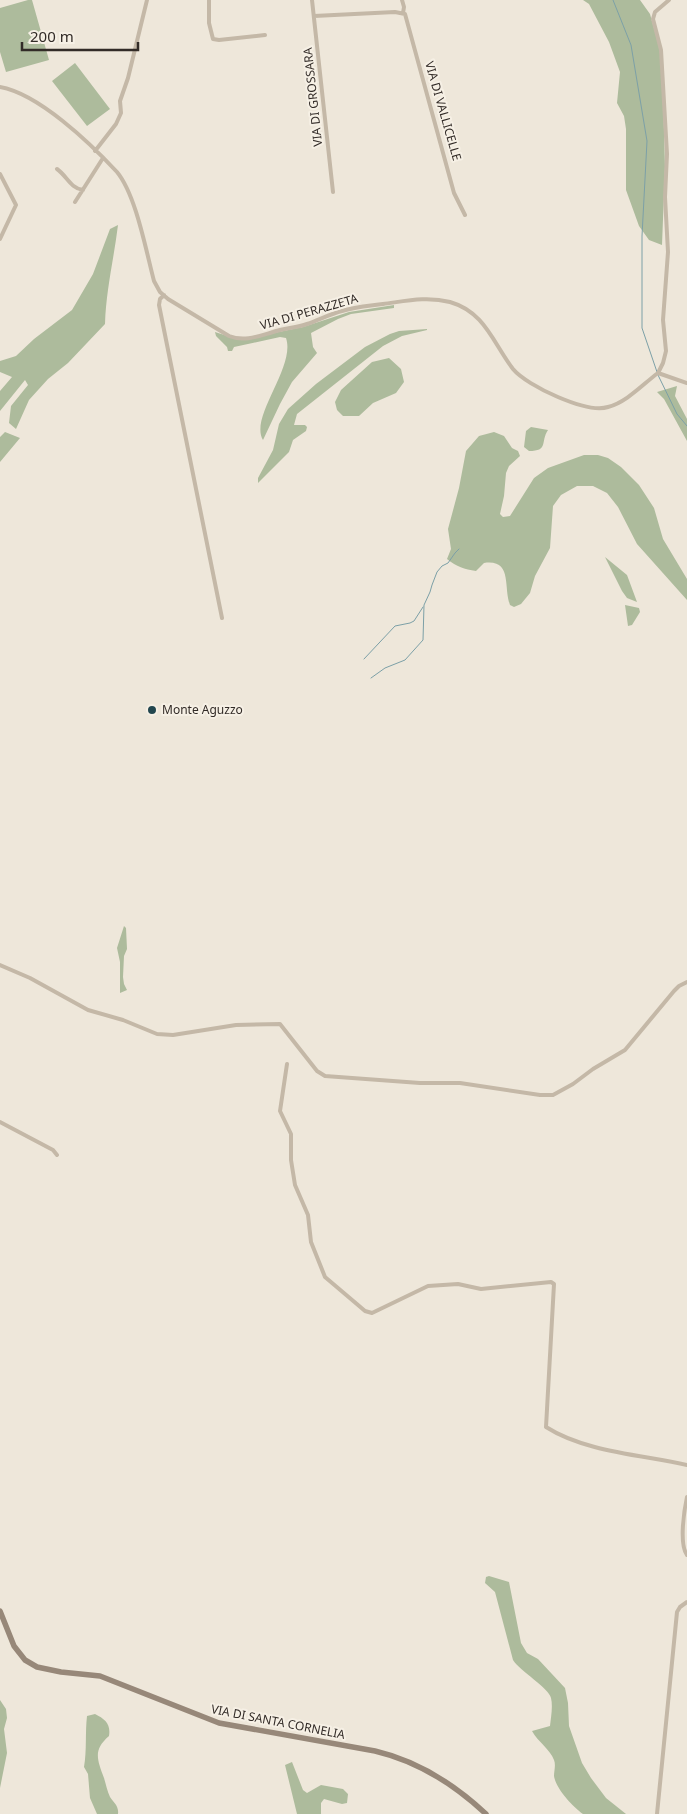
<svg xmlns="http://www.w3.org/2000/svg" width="687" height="1814" font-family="'Noto Sans',sans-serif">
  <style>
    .green { fill: #adbb9c }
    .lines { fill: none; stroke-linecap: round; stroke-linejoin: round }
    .stream { stroke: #7ca0a7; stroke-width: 1 }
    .street { stroke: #c4b8a7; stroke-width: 4 }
    .secondary { stroke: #978879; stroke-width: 5.5 }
    .poi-dot { fill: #22464e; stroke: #f6f0e5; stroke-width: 2 }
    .labels { text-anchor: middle; stroke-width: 4; stroke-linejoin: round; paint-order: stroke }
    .street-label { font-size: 12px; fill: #322b27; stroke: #f6f0e5 }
    .poi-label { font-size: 12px; fill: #322b27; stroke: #f6f0e5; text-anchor: start }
  </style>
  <rect width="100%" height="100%" fill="#eee7da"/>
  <path class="green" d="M 28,0 L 32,0 L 49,60 L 6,72 L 0,52 L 0,8 Z
    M 583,0 L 640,0 L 650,14 L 662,57 L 665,167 L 662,245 L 649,240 L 639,226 L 626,190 L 626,129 L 624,116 L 617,103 L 620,72 L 609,42 L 589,4 Z
    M 75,63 L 110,109 L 87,126 L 52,81 Z
    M 118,225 C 114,258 106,290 105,324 L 68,363 L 48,379 L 29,400 L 16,429 L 9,423 L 11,406 L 28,385 L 25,380 L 0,411 L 0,391 L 12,377 L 0,372 L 0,361 L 16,356 L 34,339 L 72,310 L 93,274 L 110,229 Z
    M 394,305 L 394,308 L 351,314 L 338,319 L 311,333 L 313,347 L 317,353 L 292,382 L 280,404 L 263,440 C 249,417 296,367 286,338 L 280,337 L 234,347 L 232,351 L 228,351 L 227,347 L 216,336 L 215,332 L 240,340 L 303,327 L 349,312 Z
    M 427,329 L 427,330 L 402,336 L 383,346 L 297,414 L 294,425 L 305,425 L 307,427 L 306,431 L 293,440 L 289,452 L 258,483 L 258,478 L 273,450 L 279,424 L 288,409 L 316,384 L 365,347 L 390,334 L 399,331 Z
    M 389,358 L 401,369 L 404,382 L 396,393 L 373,403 L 359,416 L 343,416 L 337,410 L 335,402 L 341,390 L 372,362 Z
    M 677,386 L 675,396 L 687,419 L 687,441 L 664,399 L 657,392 Z
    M 531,427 L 548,430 C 540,442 549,451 529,451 L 524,447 L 526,431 Z
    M 5,432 L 20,438 L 0,462 L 0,437 Z
    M 494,432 L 504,436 L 512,448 L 518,451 L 520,456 L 509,466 L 506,473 L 504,496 L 500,514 L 503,517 L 510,516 L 534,478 L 548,468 L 584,455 L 598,455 L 608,458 L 621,467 L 639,485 L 654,508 L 663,539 L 687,579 L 687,600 L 637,544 L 618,507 L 607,493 L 593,486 L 577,486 L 561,495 L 553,506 L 550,548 L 535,576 L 530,593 L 521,604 L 514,607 L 510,605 C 503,587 513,559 484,563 L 476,571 C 464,569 457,567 447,559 L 451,549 L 448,529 L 459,488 L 466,451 L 479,436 Z
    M 605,557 L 627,575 L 637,602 L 627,598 L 622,591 Z
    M 625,605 L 639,608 L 640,612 L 632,625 L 628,626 Z
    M 124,926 L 126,928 L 127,949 L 124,956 L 123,977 L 124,984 L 127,990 L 120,993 L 120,962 L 117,948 Z
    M 489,1576 L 509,1582 L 521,1643 L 527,1653 L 538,1659 L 565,1688 L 568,1703 L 569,1726 L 582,1763 L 591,1778 L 606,1798 L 626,1814 L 583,1814 C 573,1807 556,1789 554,1776 C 554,1771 556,1765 554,1760 C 550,1749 538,1742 532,1731 L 550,1726 C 551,1717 553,1706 551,1698 C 549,1688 520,1671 513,1660 L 495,1592 L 485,1583 L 486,1577 Z
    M 0,1700 L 6,1709 L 7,1718 L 4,1729 L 7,1753 L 0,1788 Z
    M 95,1714 C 105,1719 111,1724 109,1736 C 93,1750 97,1759 104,1778 C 106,1784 107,1791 110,1797 C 114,1803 119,1806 118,1814 L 97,1814 L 90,1798 L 88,1774 L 84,1767 C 87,1750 85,1733 87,1716 Z
    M 292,1762 L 303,1790 L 307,1793 L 321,1785 L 343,1789 L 348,1794 L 347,1803 L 342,1804 L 324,1799 L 321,1803 L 321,1814 L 297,1814 L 285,1765 Z"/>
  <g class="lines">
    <path class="stream" d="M 613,0 L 631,45 L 647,141 L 642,236 L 642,328 L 657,372
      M 658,375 L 677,414 L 687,426
      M 364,659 L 395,626 L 410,623 L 414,621 L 423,607
      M 371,678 L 385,668 L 405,660 L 423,640 L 424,605 L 430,592 L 432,585 L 437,572 L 442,566 L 448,563 L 455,553 L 459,549"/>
    <path class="street" d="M 209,0 L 209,23 L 213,39 L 219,40 L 265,35
      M 312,0 L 333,192
      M 402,0 L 404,7 L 403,13
      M 314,16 L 395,12 L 405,14 L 454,193 L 465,215
      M 0,87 C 39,94 90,143 117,172 C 136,195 146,251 154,281 L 160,292 L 168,299 L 229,336 C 244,342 259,336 273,332 C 284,328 296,328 307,324 C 319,320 330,314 342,311 C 355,307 369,306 383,304 C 406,301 427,296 450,302 C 485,312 493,343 513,369 C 527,386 587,414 608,407 C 627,402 643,384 658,373 L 687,383
      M 95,151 L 116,124 L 121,113 L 120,101 L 128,78 L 147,0
      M 57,169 C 67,176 70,188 83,190
      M 0,174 L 16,205 L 0,239
      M 75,202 L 103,158
      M 164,295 L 160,299 L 159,305 L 222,618
      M 658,373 L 663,363 L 666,351 L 663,320 L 668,252 L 665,197 L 667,154 L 661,50 L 653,19 L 655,12 L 669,0
      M 0,965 L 30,978 L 88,1010 L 123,1020 L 157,1034 L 173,1035 L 236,1025 L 280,1024 L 317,1071 L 325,1076 L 420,1083 L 460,1083 L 540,1095 L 553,1095 L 573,1084 L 593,1069 L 625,1050 L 674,991 L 679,986 L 687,982
      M 287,1064 L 280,1111 L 291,1134 L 291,1160 L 295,1185 L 308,1215 L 311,1242 L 325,1277 L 358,1305 L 365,1311 L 372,1313 L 428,1286 L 458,1284 L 481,1289 L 551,1282 L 554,1284 L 546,1427 C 585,1452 643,1455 687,1465
      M 0,1122 L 53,1150 L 57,1155
      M 687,1497 C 684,1511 679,1544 687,1555
      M 657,1814 L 677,1612 L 680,1607 L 687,1602"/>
    <path class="secondary" d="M 0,1611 L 14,1646 L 25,1660 L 37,1667 L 61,1672 L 100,1676 L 219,1723 L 375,1751 C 418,1761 454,1784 486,1814"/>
  </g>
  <circle class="poi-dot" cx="152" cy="710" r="5"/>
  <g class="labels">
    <g class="street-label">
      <text transform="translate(313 97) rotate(-96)" y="4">VIA DI GROSSARA</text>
      <text transform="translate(443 111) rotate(74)" y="4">VIA DI VALLICELLE</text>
      <text transform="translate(309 312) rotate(-16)" y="4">VIA DI PERAZZETA</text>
      <text transform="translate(278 1722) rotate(11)" y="4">VIA DI SANTA CORNELIA</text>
    </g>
    <g class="poi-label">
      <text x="162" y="714">Monte Aguzzo</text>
    </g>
  </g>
  <path d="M22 42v8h116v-8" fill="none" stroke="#322b27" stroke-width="2.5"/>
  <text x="30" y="42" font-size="15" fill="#322b27" stroke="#f6f0e5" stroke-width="4" paint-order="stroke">200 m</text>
</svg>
